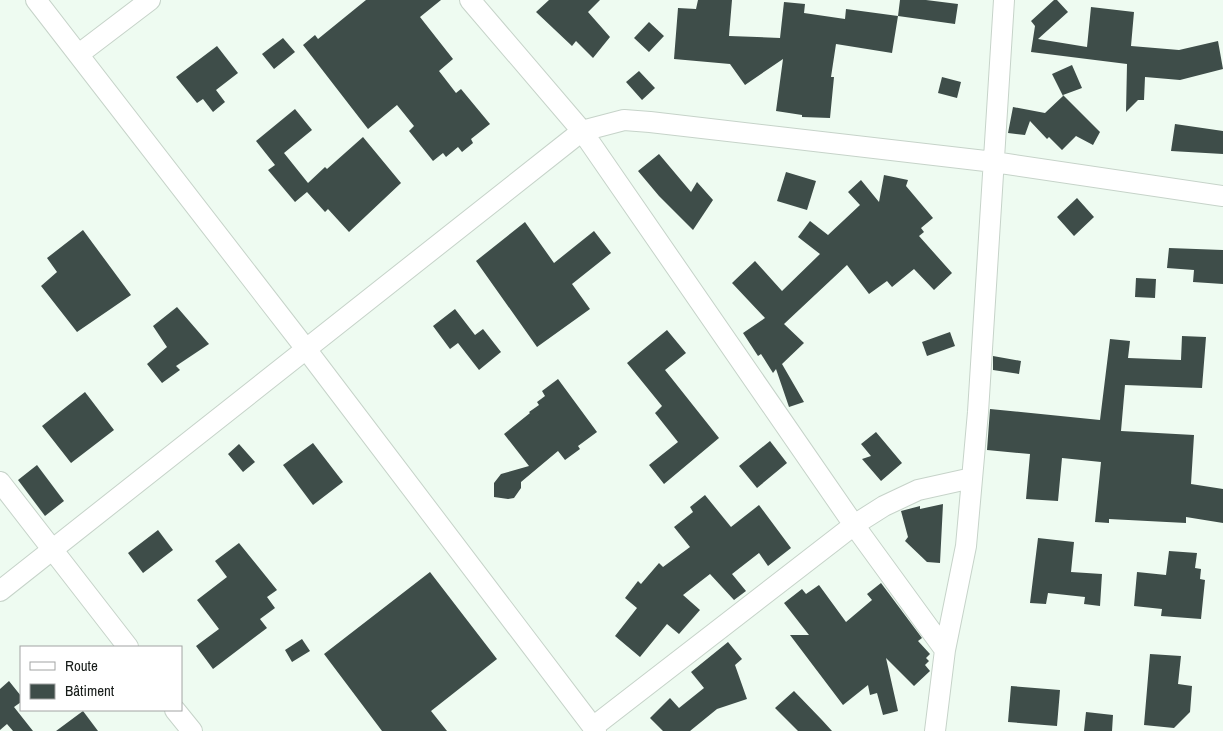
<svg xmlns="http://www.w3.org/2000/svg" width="1223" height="731" font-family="'Archivo Narrow',sans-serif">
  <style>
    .building { fill: #3e4d49 }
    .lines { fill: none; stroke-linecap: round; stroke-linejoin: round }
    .street-casing { stroke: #c6d3c9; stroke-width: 22 }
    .street { stroke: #fff; stroke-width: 20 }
  </style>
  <rect width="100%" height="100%" fill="#eefbf1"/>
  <path class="building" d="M 366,0 L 441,0 L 420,17 L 453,59 L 439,71 L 456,93 L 461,89 L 490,124 L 471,139 L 473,143 L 462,152 L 458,147 L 446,157 L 443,153 L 433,161 L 409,131 L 414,126 L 397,105 L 368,129 L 303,45 L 315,35 L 318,39 Z
    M 549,0 L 600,0 L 588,12 L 610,37 L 593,58 L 576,41 L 572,46 L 536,12 Z
    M 698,0 L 732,0 L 729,36 L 780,38 L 784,2 L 805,4 L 804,13 L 845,19 L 846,9 L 898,16 L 900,0 L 926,0 L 958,4 L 955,24 L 898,16 L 892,53 L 836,44 L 831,77 L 834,77 L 830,118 L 802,117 L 802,115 L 776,111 L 783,59 L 745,85 L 730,64 L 674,59 L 678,8 L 696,9 Z
    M 1054,0 L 1057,0 L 1068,12 L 1038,39 L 1087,47 L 1091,7 L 1134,12 L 1131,46 L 1179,50 L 1218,41 L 1223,69 L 1180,80 L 1145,77 L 1144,100 L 1138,100 L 1126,112 L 1127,64 L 1031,52 L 1035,26 L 1031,21 Z
    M 649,22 L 664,36 L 649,52 L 634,38 Z
    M 283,38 L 295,52 L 274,69 L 262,54 Z
    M 217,46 L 238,73 L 216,90 L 225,102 L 213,112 L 203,99 L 197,103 L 176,77 Z
    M 1072,65 L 1082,88 L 1063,95 L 1100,132 L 1093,145 L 1076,136 L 1062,150 L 1049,137 L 1047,139 L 1030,121 L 1025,135 L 1008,133 L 1013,107 L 1045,113 L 1063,96 L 1052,74 Z
    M 639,71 L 655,88 L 642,100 L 626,82 Z
    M 942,77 L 961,82 L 957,98 L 938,93 Z
    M 295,109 L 312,130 L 284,153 L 308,183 L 325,167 L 327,169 L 363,137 L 401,183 L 349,232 L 328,209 L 325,212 L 307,192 L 295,202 L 268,170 L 275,165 L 256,141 Z
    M 1175,124 L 1223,131 L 1223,154 L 1171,151 Z
    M 659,154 L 691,192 L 697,182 L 713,200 L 693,230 L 659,196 L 638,171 Z
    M 786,172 L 816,181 L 807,210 L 777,201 Z
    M 884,175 L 908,180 L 906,186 L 933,218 L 921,228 L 924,232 L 919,236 L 952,273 L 934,290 L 914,269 L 892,287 L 887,281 L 869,294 L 847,265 L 784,324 L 804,343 L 782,364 L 804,402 L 789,407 L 776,369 L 773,373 L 761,354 L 758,356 L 743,333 L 765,318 L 732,283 L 755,261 L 782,291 L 820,254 L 798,237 L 810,221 L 828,235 L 860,205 L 848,192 L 861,180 L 879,202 Z
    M 1077,198 L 1094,217 L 1074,236 L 1057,217 Z
    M 525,222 L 554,263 L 594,231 L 611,253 L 572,284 L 590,309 L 537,347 L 476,261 Z
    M 83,230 L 131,295 L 77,332 L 41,286 L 57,272 L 47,258 Z
    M 1169,248 L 1223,250 L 1223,284 L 1193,282 L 1194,270 L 1167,268 Z
    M 1136,278 L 1156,279 L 1155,298 L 1135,297 Z
    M 177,307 L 209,344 L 176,366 L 180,370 L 162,383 L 147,364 L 167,347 L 153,326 Z
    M 455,309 L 475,335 L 483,329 L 501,352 L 479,370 L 458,343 L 450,349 L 433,326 Z
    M 667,330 L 686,353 L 665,370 L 719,438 L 664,484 L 649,465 L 678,442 L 655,413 L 662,406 L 627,363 Z
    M 950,332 L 955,346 L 927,356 L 922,342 Z
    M 1182,336 L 1206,337 L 1202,388 L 1125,385 L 1121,431 L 1194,435 L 1191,484 L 1223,489 L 1223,523 L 1186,517 L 1186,523 L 1109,519 L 1109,523 L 1095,522 L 1101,462 L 1062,458 L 1058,501 L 1026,499 L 1030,454 L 987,450 L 990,409 L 1100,420 L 1110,339 L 1130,341 L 1128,358 L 1181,360 Z
    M 993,356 L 1021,361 L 1019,374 L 993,370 Z
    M 558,379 L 597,432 L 578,446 L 580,449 L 565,460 L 558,451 L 521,482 L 521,488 L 514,498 L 508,499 L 494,497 L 494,483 L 501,474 L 529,466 L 504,434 L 530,413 L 529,412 L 539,405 L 537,402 L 545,396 L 542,391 Z
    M 85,392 L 114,430 L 71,463 L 42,426 Z
    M 876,432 L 902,463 L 881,481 L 862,459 L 871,456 L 861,444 Z
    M 770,441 L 787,463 L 757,488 L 739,466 Z
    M 313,443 L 343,482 L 313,505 L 283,465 Z
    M 239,444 L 255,462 L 243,472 L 228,454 Z
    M 37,465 L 64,501 L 45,516 L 18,480 Z
    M 705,495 L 731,527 L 759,505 L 791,548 L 768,566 L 759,553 L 732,574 L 746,591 L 734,600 L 710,574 L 683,595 L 700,610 L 679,634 L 667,624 L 640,657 L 615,636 L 637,608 L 625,598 L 638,581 L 641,584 L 659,563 L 663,567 L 690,547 L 674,527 L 693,512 L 690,507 Z
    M 943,504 L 940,563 L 927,562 L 905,541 L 908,537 L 901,511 L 920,506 L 920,509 Z
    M 158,530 L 173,550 L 143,573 L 128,553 Z
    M 1038,538 L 1074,542 L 1071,572 L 1102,574 L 1100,606 L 1084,604 L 1085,597 L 1048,593 L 1046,604 L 1030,603 Z
    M 239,543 L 277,590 L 267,597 L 275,608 L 260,619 L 267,628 L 213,669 L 196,646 L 219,629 L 197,600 L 227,577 L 215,561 Z
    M 1169,551 L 1197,553 L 1195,568 L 1201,569 L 1200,579 L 1205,580 L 1201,619 L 1161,616 L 1162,609 L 1134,606 L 1137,572 L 1166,575 Z
    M 430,572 L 497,659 L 431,711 L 447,731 L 382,731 L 324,654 Z
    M 881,583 L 922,638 L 918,641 L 930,654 L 926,658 L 929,661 L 925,665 L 930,671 L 914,686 L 886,658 L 898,711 L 883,715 L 877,693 L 870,695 L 868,685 L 843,705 L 790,635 L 809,635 L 784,603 L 802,589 L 806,594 L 819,585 L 846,622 L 872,600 L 867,594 Z
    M 302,639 L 310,651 L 292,662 L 285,650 Z
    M 728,642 L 742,659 L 735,665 L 747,699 L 717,709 L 690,731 L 663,731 L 650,718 L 670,698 L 679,708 L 704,688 L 691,672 Z
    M 1150,654 L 1181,656 L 1178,684 L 1192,686 L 1190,712 L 1174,728 L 1144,725 Z
    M 9,681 L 21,696 L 21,702 L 14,707 L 33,731 L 13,731 L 7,724 L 0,730 L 0,689 Z
    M 1011,686 L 1060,690 L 1057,726 L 1008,722 Z
    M 794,691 L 822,720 L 832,731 L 798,731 L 775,708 Z
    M 83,711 L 98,731 L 56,731 Z
    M 1086,712 L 1113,715 L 1112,731 L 1084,731 Z"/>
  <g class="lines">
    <g class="street-casing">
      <path id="street" d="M 36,0 L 306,349 L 596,731
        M 470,0 L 582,131 L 854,525 L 593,727
        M 79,54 L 150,0
        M 0,482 L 128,647
        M 0,591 L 582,131 L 624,120 L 650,122 L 994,162 L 1223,196
        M 945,650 L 854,525 L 884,506 L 918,490 L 972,478
        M 175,710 L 192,731
        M 935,731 L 945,650 L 966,546 L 978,412 L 1004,0"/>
    </g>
    <use href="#street" class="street"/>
  </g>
  <rect x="20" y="646" width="162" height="65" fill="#ffffff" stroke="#a2a4a3"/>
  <rect x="30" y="662" width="25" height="8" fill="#ffffff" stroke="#a2a4a3"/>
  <text x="65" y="671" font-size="15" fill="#161b18">Route</text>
  <rect x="30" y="684" width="25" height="15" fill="#3e4d49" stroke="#a2a4a3"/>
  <text x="65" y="696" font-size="15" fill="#161b18">Bâtiment</text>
</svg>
